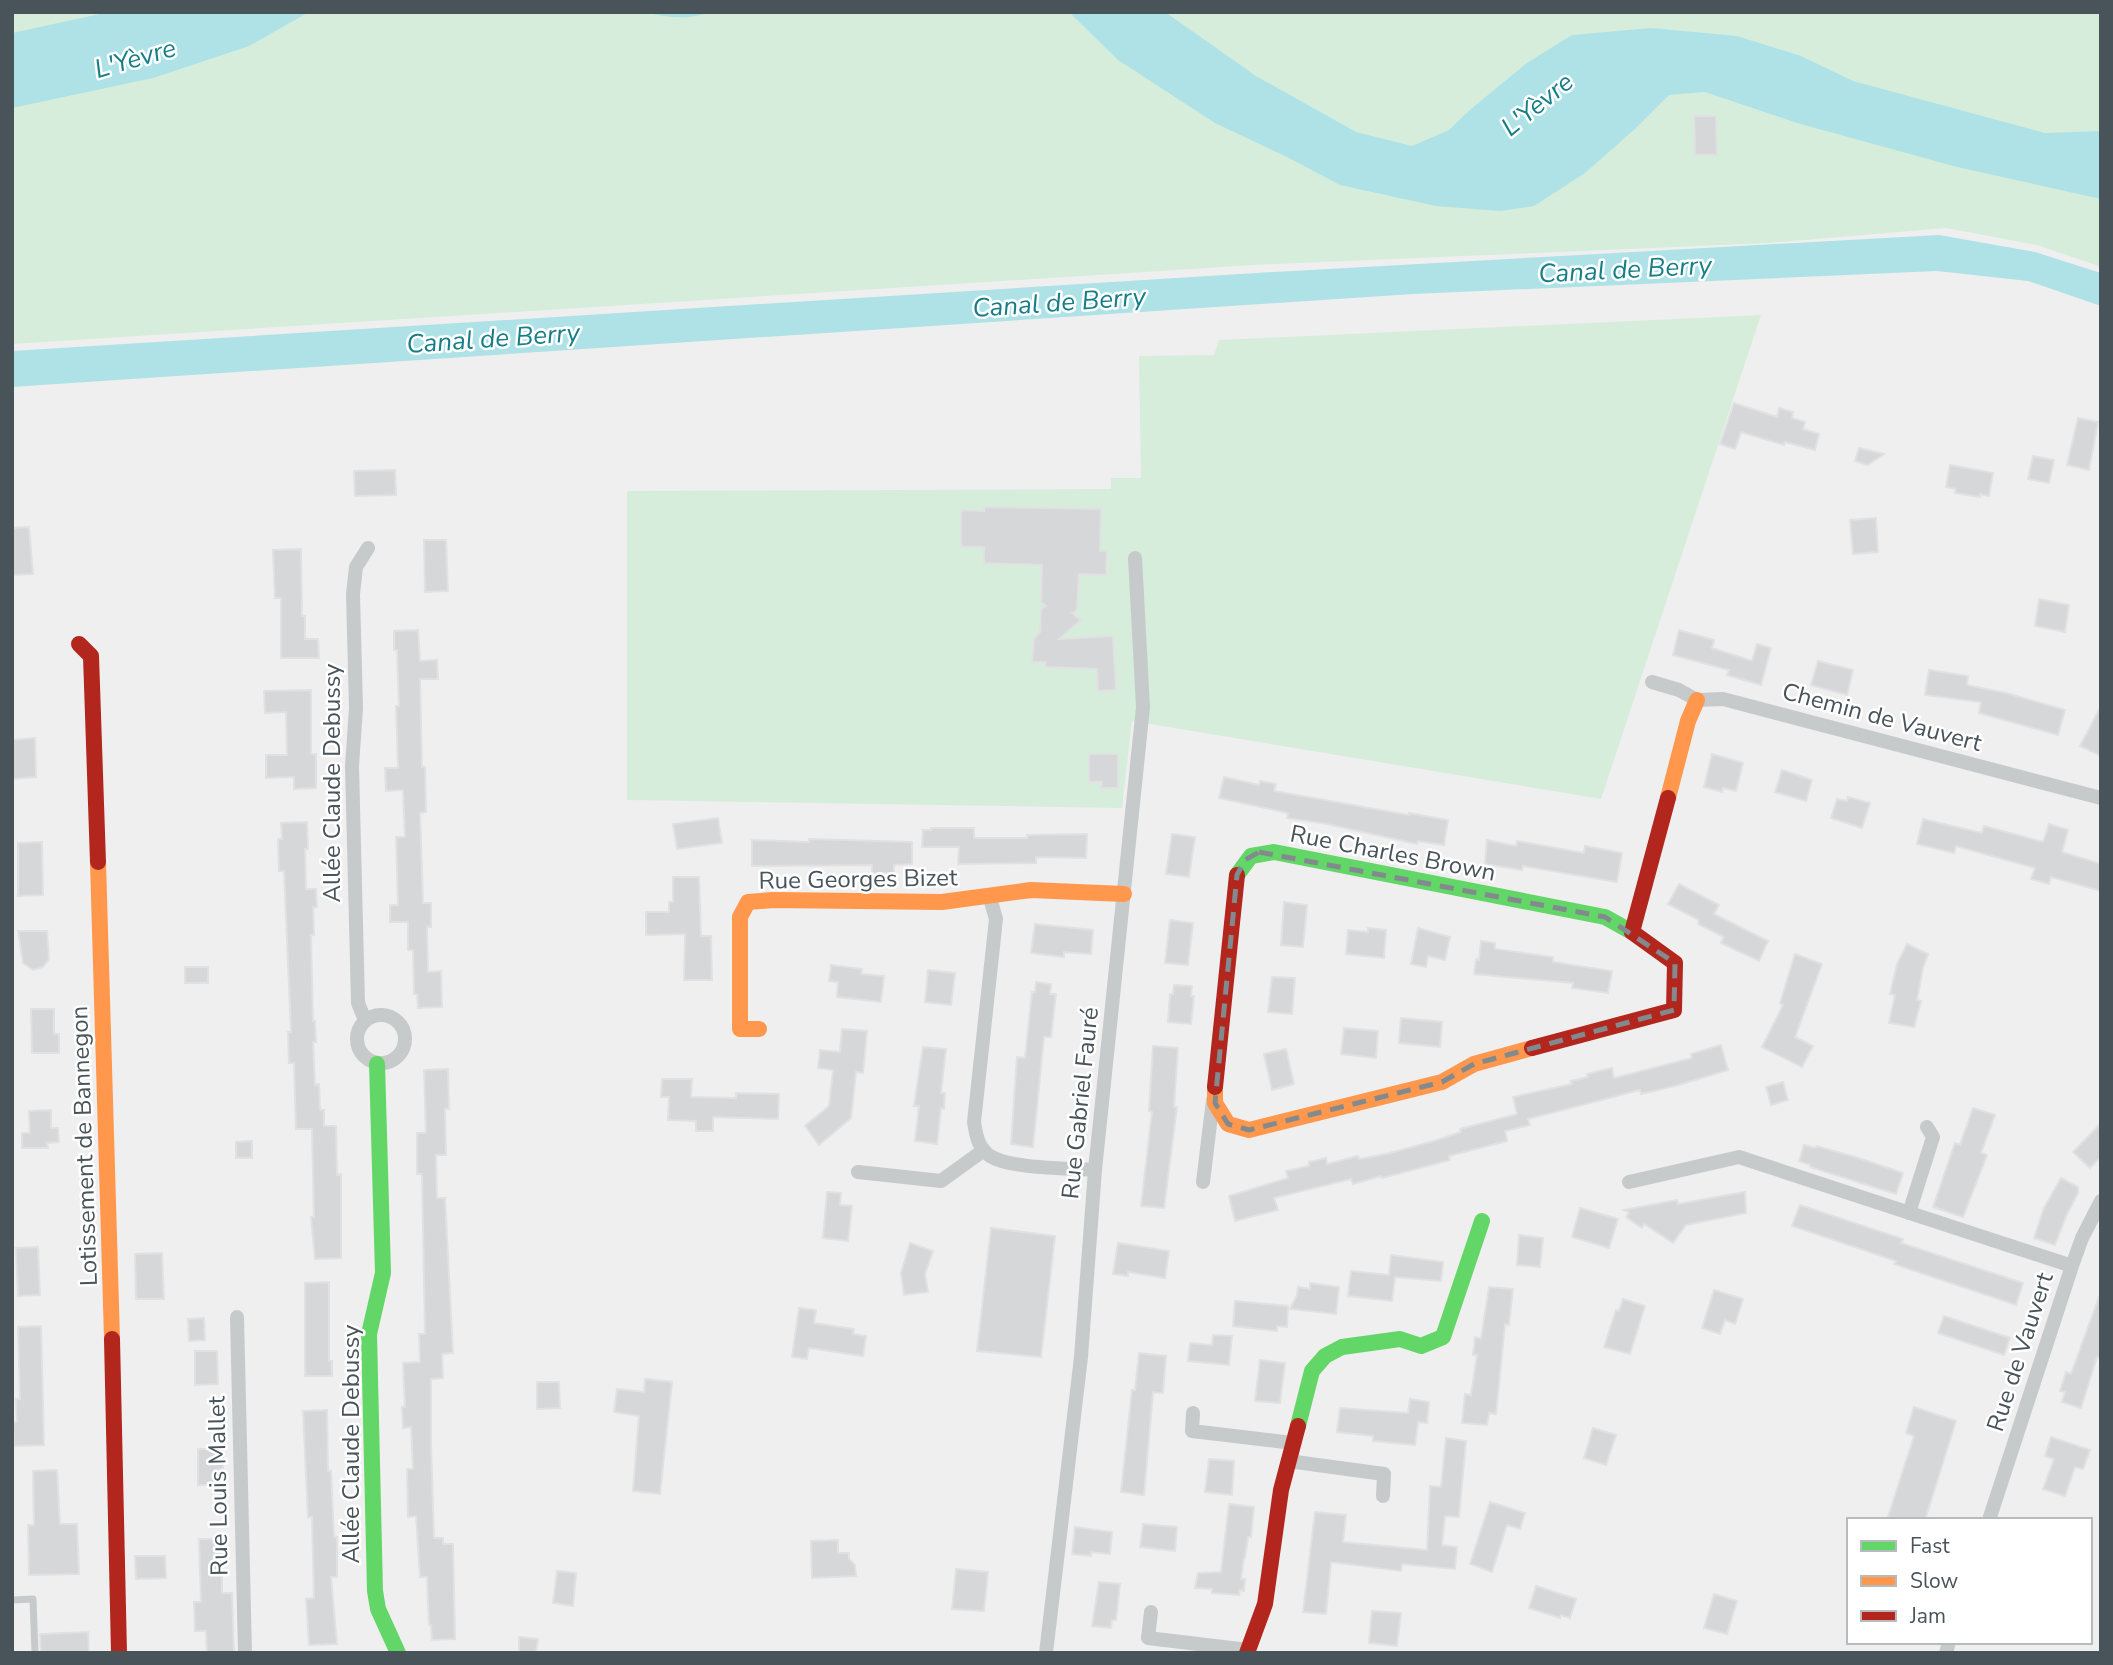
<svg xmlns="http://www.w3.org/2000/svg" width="2113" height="1665" font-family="'Nunito Sans',sans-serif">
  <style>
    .green { fill: #d6eddc }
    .water { fill: #aee2e7 }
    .building { fill: #d6d7d8; stroke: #e1e1e2; stroke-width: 2 }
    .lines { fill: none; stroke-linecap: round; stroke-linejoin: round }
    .lane { stroke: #c7cacb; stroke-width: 7 }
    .street { stroke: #c7cacb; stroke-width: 14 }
    .fast { stroke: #63d668; stroke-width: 16 }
    .slow { stroke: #ff974d; stroke-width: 16 }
    .jam { stroke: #b3261e; stroke-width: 16 }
    .marked { fill: none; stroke: #838a8e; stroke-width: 5; stroke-dasharray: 14 9; stroke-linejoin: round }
    .labels { text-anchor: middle; stroke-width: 5; stroke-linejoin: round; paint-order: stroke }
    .street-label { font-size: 24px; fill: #48545a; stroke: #fff }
    .water-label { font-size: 26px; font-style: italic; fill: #177e88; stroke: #fff }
  </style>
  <rect width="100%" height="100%" fill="#f0efef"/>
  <path class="green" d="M 12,12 L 2101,12 L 2101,267 L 2037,245 L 1946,228 L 1769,243 L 1254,265 L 12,344 Z
    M 1761,315 L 1601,799 L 1132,721 L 1122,808 L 627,800 L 627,491 L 1111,489 L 1111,478 L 1141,478 L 1139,356 L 1214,355 L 1219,340 Z"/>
  <path class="water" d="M 109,12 L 309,12 L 249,46 L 153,78 L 12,108 L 12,33 Z
    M 643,12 L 709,12 C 687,21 666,17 643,12 Z
    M 1069,12 L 1165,12 L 1256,76 L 1356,132 L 1412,146 L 1449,130 L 1471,109 L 1527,63 L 1572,35 L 1651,28 L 1737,36 L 1801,56 L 1853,81 L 2045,133 L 2101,131 L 2101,199 L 1957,167 L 1797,123 L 1705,92 L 1669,95 L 1636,128 L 1585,173 L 1534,206 L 1500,211 L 1436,206 L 1340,185 L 1289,158 L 1215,123 L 1118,60 Z
    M 1939,235 L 2035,252 L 2101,273 L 2101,306 L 2028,281 L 1937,271 L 1413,294 L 12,387 L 12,351 L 1256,273 Z"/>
  <path class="building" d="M 1694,116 L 1716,116 L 1717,155 L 1695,155 Z
    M 1734,403 L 1777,417 L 1779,408 L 1793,412 L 1792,418 L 1805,422 L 1803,429 L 1819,434 L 1815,450 L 1785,442 L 1784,445 L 1741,432 L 1735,449 L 1720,444 Z
    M 2078,418 L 2098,422 L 2089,470 L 2067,465 Z
    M 1859,448 L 1884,454 L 1868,465 L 1855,461 Z
    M 2033,456 L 2054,460 L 2049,483 L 2028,479 Z
    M 1950,465 L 1993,473 L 1989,496 L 1980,494 L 1980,497 L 1955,493 L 1956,489 L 1946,487 Z
    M 395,470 L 396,495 L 355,496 L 354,471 Z
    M 984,507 L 1101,509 L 1100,551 L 1107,551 L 1106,575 L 1079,574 L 1077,610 L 1072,613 L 1081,620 L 1059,639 L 1113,636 L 1116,690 L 1098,691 L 1097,669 L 1045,667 L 1045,662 L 1032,662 L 1034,639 L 1040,632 L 1041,609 L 1046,606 L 1041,602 L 1042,565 L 984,563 L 984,547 L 961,547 L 961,510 L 984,511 Z
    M 1876,518 L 1878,552 L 1853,554 L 1850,520 Z
    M 29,527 L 33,574 L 12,575 L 12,528 Z
    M 424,540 L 446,540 L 448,591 L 425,592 Z
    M 301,549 L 302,616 L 305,616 L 305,639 L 318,639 L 319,658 L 281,658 L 281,598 L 275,598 L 273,550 Z
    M 2039,599 L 2069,605 L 2065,632 L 2035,626 Z
    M 418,630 L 420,661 L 437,660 L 438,679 L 420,679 L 422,767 L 425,767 L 426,812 L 420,813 L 423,903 L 431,903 L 431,927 L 427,926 L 428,972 L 441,971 L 442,1007 L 418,1008 L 417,994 L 414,994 L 413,950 L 408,950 L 408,922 L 390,922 L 390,905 L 398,905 L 396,837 L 405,837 L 403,790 L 386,791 L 385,768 L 398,768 L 396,706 L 399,706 L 397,650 L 394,650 L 394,631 Z
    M 1679,630 L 1714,640 L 1712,648 L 1752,661 L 1757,644 L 1771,648 L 1761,685 L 1727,675 L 1729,670 L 1673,655 Z
    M 1818,661 L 1853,670 L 1847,695 L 1811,685 Z
    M 1929,670 L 1968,676 L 1967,685 L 2006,693 L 2065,710 L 2058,735 L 1979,713 L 1981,702 L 1925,695 Z
    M 311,690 L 311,754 L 316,754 L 316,788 L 294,789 L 294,777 L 266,778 L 266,755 L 287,755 L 286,712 L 265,713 L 264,691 Z
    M 2101,706 L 2101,756 L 2080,746 Z
    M 35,738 L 36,777 L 12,779 L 12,740 Z
    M 1089,754 L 1118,754 L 1118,788 L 1101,788 L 1102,782 L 1089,782 Z
    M 1712,754 L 1743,763 L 1736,791 L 1723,788 L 1722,792 L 1704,787 Z
    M 1782,770 L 1812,780 L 1806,801 L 1775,792 Z
    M 1224,777 L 1259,785 L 1260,781 L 1276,784 L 1274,791 L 1409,815 L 1409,813 L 1448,820 L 1444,845 L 1418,841 L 1417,844 L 1327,824 L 1287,818 L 1288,813 L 1219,798 Z
    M 1848,797 L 1870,803 L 1862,828 L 1831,818 L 1837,799 L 1847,801 Z
    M 718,818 L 722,843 L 677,849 L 673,824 Z
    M 1923,819 L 1982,833 L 1984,826 L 2043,842 L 2049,824 L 2068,830 L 2062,852 L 2101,864 L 2101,891 L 2051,877 L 2049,884 L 2031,879 L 2035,868 L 1956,846 L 1954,853 L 1917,844 Z
    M 307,822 L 308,849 L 305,849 L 306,889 L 316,889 L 317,907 L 313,907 L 314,935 L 311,935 L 313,1021 L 315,1021 L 316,1042 L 313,1042 L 315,1085 L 319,1084 L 320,1110 L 324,1110 L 324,1126 L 336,1126 L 337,1175 L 341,1174 L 341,1258 L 315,1259 L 311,1217 L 314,1217 L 312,1129 L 296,1129 L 294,1063 L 289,1063 L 288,1032 L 291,1032 L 284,871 L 279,871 L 278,839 L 282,839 L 281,823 Z
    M 931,828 L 974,828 L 974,838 L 1027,838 L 1027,835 L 1087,834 L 1086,858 L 1036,857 L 1036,863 L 958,864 L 959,847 L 922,847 L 923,830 L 931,830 Z
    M 1172,834 L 1195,837 L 1189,877 L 1166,874 Z
    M 809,839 L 912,842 L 912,864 L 894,865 L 894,873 L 872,873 L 872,865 L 752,866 L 752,840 L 809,842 Z
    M 1487,840 L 1516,846 L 1517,841 L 1584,853 L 1585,846 L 1622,853 L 1617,882 L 1523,866 L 1522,870 L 1485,864 Z
    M 42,842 L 43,895 L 18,896 L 18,843 Z
    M 673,877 L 699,877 L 701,936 L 711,936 L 712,980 L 684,980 L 685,934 L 646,935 L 646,912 L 669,912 L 669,902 L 673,902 Z
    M 1679,884 L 1719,905 L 1714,914 L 1768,941 L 1759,961 L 1721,943 L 1724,937 L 1698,924 L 1699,920 L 1668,904 Z
    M 1284,902 L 1307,905 L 1303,947 L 1281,945 Z
    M 1170,920 L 1193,923 L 1188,965 L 1165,963 Z
    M 1035,924 L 1093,930 L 1091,954 L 1064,952 L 1064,957 L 1031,953 Z
    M 1368,928 L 1386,930 L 1384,958 L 1346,954 L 1348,930 L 1368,932 Z
    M 1418,928 L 1450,937 L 1445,960 L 1428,956 L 1426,967 L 1411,964 Z
    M 18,931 L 47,931 L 49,959 L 43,967 L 33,970 L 23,963 Z
    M 1481,941 L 1495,943 L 1495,949 L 1553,957 L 1553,962 L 1612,971 L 1608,993 L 1572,988 L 1573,983 L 1474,974 L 1476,959 L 1479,960 Z
    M 1907,944 L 1928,954 L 1923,968 L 1917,1000 L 1921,1001 L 1914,1027 L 1889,1023 L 1895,995 L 1890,994 L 1897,964 Z
    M 1795,954 L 1822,964 L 1795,1037 L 1813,1046 L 1802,1067 L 1762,1047 L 1783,1005 L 1780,1003 Z
    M 831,965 L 862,969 L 861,974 L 884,976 L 881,1002 L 837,997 L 838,982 L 829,981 Z
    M 185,967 L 208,967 L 208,983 L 185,983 Z
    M 928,970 L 955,973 L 951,1005 L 925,1002 Z
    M 1272,977 L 1295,978 L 1292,1014 L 1268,1012 Z
    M 1036,982 L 1051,984 L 1050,994 L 1056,994 L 1051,1037 L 1044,1037 L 1033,1147 L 1011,1144 L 1017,1057 L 1025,1058 L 1032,992 L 1035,992 Z
    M 1174,985 L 1192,986 L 1191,996 L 1194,996 L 1191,1024 L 1168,1022 L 1170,994 L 1173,994 Z
    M 31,1009 L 54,1009 L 54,1034 L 59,1034 L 59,1053 L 32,1053 Z
    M 1401,1018 L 1442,1022 L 1440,1047 L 1399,1043 Z
    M 1344,1028 L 1378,1031 L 1376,1058 L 1341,1054 Z
    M 842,1029 L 867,1031 L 863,1073 L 856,1072 L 851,1118 L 819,1145 L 805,1126 L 829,1106 L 833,1070 L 818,1068 L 820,1050 L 840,1052 Z
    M 1721,1045 L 1728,1070 L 1675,1086 L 1641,1094 L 1640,1090 L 1528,1119 L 1530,1125 L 1505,1131 L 1507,1141 L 1449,1156 L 1450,1160 L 1382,1178 L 1381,1176 L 1353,1184 L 1351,1179 L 1274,1198 L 1278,1210 L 1235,1221 L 1229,1196 L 1288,1178 L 1286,1171 L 1309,1166 L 1309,1162 L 1326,1158 L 1327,1164 L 1358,1156 L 1359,1159 L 1386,1154 L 1434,1141 L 1461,1132 L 1460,1129 L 1517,1114 L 1513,1097 L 1572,1084 L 1571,1081 L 1588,1077 L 1587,1074 L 1612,1068 L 1614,1078 L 1692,1058 L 1691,1054 Z
    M 1153,1046 L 1178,1048 L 1174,1107 L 1177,1107 L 1164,1208 L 1141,1206 L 1152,1112 L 1149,1111 Z
    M 923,1047 L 946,1049 L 941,1093 L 945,1093 L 944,1109 L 941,1108 L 937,1144 L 915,1141 L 919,1106 L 914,1106 Z
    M 1286,1049 L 1294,1084 L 1272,1090 L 1264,1054 Z
    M 448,1069 L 449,1109 L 445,1109 L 446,1155 L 436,1155 L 437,1198 L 445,1198 L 453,1353 L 442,1354 L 443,1378 L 431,1379 L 431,1444 L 434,1538 L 443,1538 L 443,1544 L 453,1544 L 455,1639 L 432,1640 L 431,1625 L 429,1625 L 427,1577 L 420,1577 L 416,1516 L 408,1517 L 407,1469 L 413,1469 L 411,1427 L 403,1428 L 402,1407 L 405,1407 L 403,1363 L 420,1362 L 419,1334 L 425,1334 L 422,1174 L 417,1174 L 417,1133 L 426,1133 L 424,1070 Z
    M 662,1079 L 692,1079 L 691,1097 L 736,1098 L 736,1093 L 779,1094 L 778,1119 L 713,1117 L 713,1131 L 696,1131 L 696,1121 L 668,1120 L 669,1097 L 661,1097 Z
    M 1783,1082 L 1788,1100 L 1771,1105 L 1766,1087 Z
    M 1973,1108 L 1995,1115 L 1981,1153 L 1987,1155 L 1963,1217 L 1933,1207 L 1955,1143 L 1960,1145 Z
    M 51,1110 L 51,1128 L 58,1128 L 59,1142 L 47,1143 L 48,1148 L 22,1148 L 22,1133 L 30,1133 L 29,1111 Z
    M 2101,1123 L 2101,1157 L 2090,1168 L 2073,1152 Z
    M 252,1141 L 252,1158 L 236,1158 L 236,1142 Z
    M 1804,1145 L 1815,1148 L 1817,1146 L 1855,1157 L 1903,1173 L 1896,1194 L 1810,1167 L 1810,1165 L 1799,1161 Z
    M 2061,1178 L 2078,1187 L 2078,1193 L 2067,1214 L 2055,1245 L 2034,1238 L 2044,1208 Z
    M 827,1192 L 841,1193 L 840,1205 L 852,1206 L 848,1241 L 823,1238 Z
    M 1745,1192 L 1746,1213 L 1686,1225 L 1673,1243 L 1644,1224 L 1642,1228 L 1626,1217 L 1629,1213 L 1624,1210 L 1677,1200 L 1678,1204 Z
    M 1800,1205 L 1903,1239 L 1901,1243 L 2023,1283 L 2016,1305 L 1894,1264 L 1896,1261 L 1792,1226 Z
    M 1580,1208 L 1618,1219 L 1609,1248 L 1572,1237 Z
    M 991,1228 L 1055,1236 L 1041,1357 L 977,1351 Z
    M 1519,1235 L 1543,1238 L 1540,1267 L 1517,1265 Z
    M 910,1243 L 933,1251 L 925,1274 L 928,1292 L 904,1295 L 901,1273 Z
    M 1118,1243 L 1169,1251 L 1165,1278 L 1128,1272 L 1128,1276 L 1113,1274 Z
    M 38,1247 L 40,1295 L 18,1296 L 16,1248 Z
    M 162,1253 L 164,1299 L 136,1299 L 135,1254 Z
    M 1391,1255 L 1443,1262 L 1441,1281 L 1395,1277 L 1392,1301 L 1348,1296 L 1351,1271 L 1389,1275 Z
    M 329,1282 L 329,1361 L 332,1361 L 332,1376 L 305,1376 L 305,1283 Z
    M 1310,1283 L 1339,1287 L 1336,1314 L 1290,1309 L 1297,1295 L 1298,1287 L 1310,1289 Z
    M 1489,1287 L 1513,1289 L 1509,1325 L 1505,1324 L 1496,1414 L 1489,1413 L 1487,1425 L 1462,1423 L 1465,1394 L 1471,1395 L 1477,1355 L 1473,1355 L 1475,1337 L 1481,1339 Z
    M 1714,1290 L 1743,1299 L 1735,1324 L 1725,1320 L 1720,1334 L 1702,1328 Z
    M 2099,1297 L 2101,1297 L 2101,1359 L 2097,1357 L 2081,1408 L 2062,1402 L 2065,1392 L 2060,1391 L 2066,1372 L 2071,1374 Z
    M 1623,1299 L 1645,1306 L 1630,1354 L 1604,1347 L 1616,1310 L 1619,1311 Z
    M 1235,1301 L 1288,1306 L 1287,1327 L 1277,1326 L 1277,1331 L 1233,1326 Z
    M 799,1308 L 816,1310 L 814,1323 L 854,1329 L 853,1334 L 866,1336 L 863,1356 L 809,1348 L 807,1359 L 792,1357 Z
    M 1944,1316 L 2010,1338 L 2004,1355 L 1938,1333 Z
    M 204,1318 L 205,1340 L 189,1341 L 188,1319 Z
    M 41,1326 L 44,1445 L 14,1446 L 13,1422 L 17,1422 L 16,1399 L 20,1399 L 18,1327 Z
    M 1213,1335 L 1232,1336 L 1229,1365 L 1188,1361 L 1190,1343 L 1212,1345 Z
    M 195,1351 L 217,1351 L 218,1384 L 195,1385 Z
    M 1139,1353 L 1166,1356 L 1163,1393 L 1153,1392 L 1144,1495 L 1121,1492 L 1132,1390 L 1135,1390 Z
    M 1260,1360 L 1285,1363 L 1280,1403 L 1255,1401 Z
    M 645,1379 L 672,1382 L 660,1494 L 633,1491 L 639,1416 L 614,1412 L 617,1389 L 644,1392 Z
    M 537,1382 L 559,1382 L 560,1408 L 537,1409 Z
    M 1410,1399 L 1429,1402 L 1427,1423 L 1418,1422 L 1415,1445 L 1373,1441 L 1373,1436 L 1337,1432 L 1340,1408 L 1408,1413 Z
    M 1914,1407 L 1956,1421 L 1925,1520 L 1887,1520 L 1914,1436 L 1906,1433 Z
    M 327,1410 L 328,1471 L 331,1471 L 334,1537 L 337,1537 L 337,1577 L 331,1577 L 337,1644 L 309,1645 L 306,1599 L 314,1598 L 312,1517 L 308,1517 L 303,1411 Z
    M 1593,1428 L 1616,1435 L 1606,1465 L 1584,1458 Z
    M 2051,1437 L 2090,1450 L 2083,1469 L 2075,1467 L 2065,1496 L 2043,1489 L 2054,1459 L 2045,1456 Z
    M 1446,1438 L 1466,1441 L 1459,1517 L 1445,1516 L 1442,1545 L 1457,1547 L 1455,1569 L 1402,1564 L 1401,1571 L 1331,1562 L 1326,1614 L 1303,1612 L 1315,1512 L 1346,1515 L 1343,1542 L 1427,1550 L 1430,1486 L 1441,1487 Z
    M 198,1449 L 223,1449 L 223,1469 L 219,1469 L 219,1485 L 198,1485 Z
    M 1209,1459 L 1234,1461 L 1232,1495 L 1205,1492 Z
    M 57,1470 L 60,1524 L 77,1524 L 79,1574 L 29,1575 L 28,1525 L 34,1525 L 33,1471 Z
    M 1490,1502 L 1525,1513 L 1520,1529 L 1507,1525 L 1492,1572 L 1470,1564 Z
    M 1229,1504 L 1254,1507 L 1251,1537 L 1248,1537 L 1245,1558 L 1244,1558 L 1241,1579 L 1245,1579 L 1244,1591 L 1240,1590 L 1239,1595 L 1212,1593 L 1212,1589 L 1195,1588 L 1198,1573 L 1221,1572 Z
    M 1143,1524 L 1177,1527 L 1175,1551 L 1140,1547 Z
    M 1075,1527 L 1112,1532 L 1110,1554 L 1091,1552 L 1091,1556 L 1072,1554 Z
    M 199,1539 L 222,1539 L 222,1593 L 232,1593 L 234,1653 L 207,1653 L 206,1631 L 195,1631 L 194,1602 L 201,1602 Z
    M 838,1540 L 838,1553 L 849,1553 L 849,1559 L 855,1565 L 856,1576 L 812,1578 L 811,1541 Z
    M 135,1556 L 165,1556 L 166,1578 L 136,1579 Z
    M 956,1569 L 988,1572 L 984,1611 L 952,1609 Z
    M 557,1571 L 576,1573 L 573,1606 L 553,1603 Z
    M 1099,1582 L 1120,1584 L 1116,1620 L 1112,1620 L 1111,1628 L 1092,1626 Z
    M 1536,1586 L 1576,1599 L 1570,1618 L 1561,1615 L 1560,1618 L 1529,1608 Z
    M 1714,1594 L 1737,1601 L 1727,1634 L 1704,1628 Z
    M 1372,1611 L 1401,1613 L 1397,1646 L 1369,1643 Z
    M 88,1632 L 89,1653 L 41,1653 L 40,1634 Z
    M 519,1637 L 538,1639 L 536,1653 L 519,1653 Z"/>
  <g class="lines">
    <path class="lane" d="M 12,1600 L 33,1599 L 35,1653"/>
    <path class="street" d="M 1652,682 L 1679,690 L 1697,700 L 1723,699 L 2101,798
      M 990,898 L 996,919 L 974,1122 C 976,1135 978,1148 990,1156 C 1011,1169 1069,1168 1095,1170
      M357 1039a24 24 0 1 1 48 0a24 24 0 1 1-48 0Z
      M 365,1020 L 358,1003 L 352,766 L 356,708 L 353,594 L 356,567 L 368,548
      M 858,1172 L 941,1181 L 984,1150
      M 1203,1182 L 1213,1100
      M 1629,1182 L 1739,1157 L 2072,1266
      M 1909,1213 L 1933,1137 L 1927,1127
      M 237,1317 L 245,1653
      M 1193,1413 L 1192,1431 L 1293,1443
      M 1288,1461 L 1384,1474 L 1383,1496
      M 1989,1520 L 2072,1266 L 2082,1238 L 2101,1201
      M 1151,1612 L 1148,1638 L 1248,1650
      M 1046,1653 L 1081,1357 L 1095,1170 L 1143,707 L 1135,558
      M 1946,1653 L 1949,1642"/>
    <path class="fast" d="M 1237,875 L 1251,856 L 1274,852 L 1605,917 L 1632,932
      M 377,1064 L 383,1273 L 369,1334 L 375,1591 L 378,1609 L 398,1653
      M 1298,1426 L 1312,1371 L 1325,1356 L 1342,1347 L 1400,1339 L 1421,1346 L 1443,1337 L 1482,1221"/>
    <path class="slow" d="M 1668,798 L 1688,721 L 1697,700
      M 98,862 L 112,1339
      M 759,1029 L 740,1029 L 740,917 L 748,902 L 773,900 L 942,902 L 1031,890 L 1124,894
      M 1215,1087 L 1215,1103 L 1228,1124 L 1249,1130 L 1442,1082 L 1474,1064 L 1532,1048"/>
    <path class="jam" d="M 79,644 L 91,656 L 98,862
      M 1532,1048 L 1674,1010 L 1675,963 L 1632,932 L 1668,798
      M 1215,1087 L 1237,875
      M 112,1339 L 119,1653
      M 1247,1653 L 1265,1604 L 1281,1490 L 1298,1426"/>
  </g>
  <path class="marked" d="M 1259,852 L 1605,917 L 1675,963 L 1674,1010 L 1474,1064 L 1442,1082 L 1249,1130 L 1228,1124 L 1215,1103 L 1237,875 L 1245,860 Z"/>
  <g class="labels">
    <g class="street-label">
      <text transform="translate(1882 717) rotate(15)" y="8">Chemin de Vauvert</text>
      <text transform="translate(332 783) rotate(-90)" y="8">Allée Claude Debussy</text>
      <text transform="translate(1393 853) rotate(11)" y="8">Rue Charles Brown</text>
      <text transform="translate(858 879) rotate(-1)" y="8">Rue Georges Bizet</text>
      <text transform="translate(1080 1103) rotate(-84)" y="8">Rue Gabriel Fauré</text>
      <text transform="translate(84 1146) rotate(-92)" y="8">Lotissement de Bannegon</text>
      <text transform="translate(2020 1352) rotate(-72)" y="8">Rue de Vauvert</text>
      <text transform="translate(351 1444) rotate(-90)" y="8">Allée Claude Debussy</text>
      <text transform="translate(218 1486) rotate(-91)" y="8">Rue Louis Mallet</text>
    </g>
    <g class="water-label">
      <text transform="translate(135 58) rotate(-16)" y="9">L'Yèvre</text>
      <text transform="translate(1537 104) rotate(-39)" y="9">L'Yèvre</text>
      <text transform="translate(1625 269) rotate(-3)" y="9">Canal de Berry</text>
      <text transform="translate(1059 302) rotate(-4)" y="9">Canal de Berry</text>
      <text transform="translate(493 338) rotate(-4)" y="9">Canal de Berry</text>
    </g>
  </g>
  <rect width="2113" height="1665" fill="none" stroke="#48545a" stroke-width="28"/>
  <rect x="1847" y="1518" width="245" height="126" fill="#ffffff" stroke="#b6bbbd" stroke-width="2"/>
  <rect x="1861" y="1541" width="35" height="10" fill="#63d668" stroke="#b6bbbd" stroke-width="2"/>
  <text x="1910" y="1553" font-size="21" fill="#48545a">Fast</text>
  <rect x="1861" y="1576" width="35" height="10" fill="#ff974d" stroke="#b6bbbd" stroke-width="2"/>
  <text x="1910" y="1588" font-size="21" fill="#48545a">Slow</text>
  <rect x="1861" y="1611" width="35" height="10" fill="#b3261e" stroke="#b6bbbd" stroke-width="2"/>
  <text x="1910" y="1623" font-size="21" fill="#48545a">Jam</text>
</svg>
